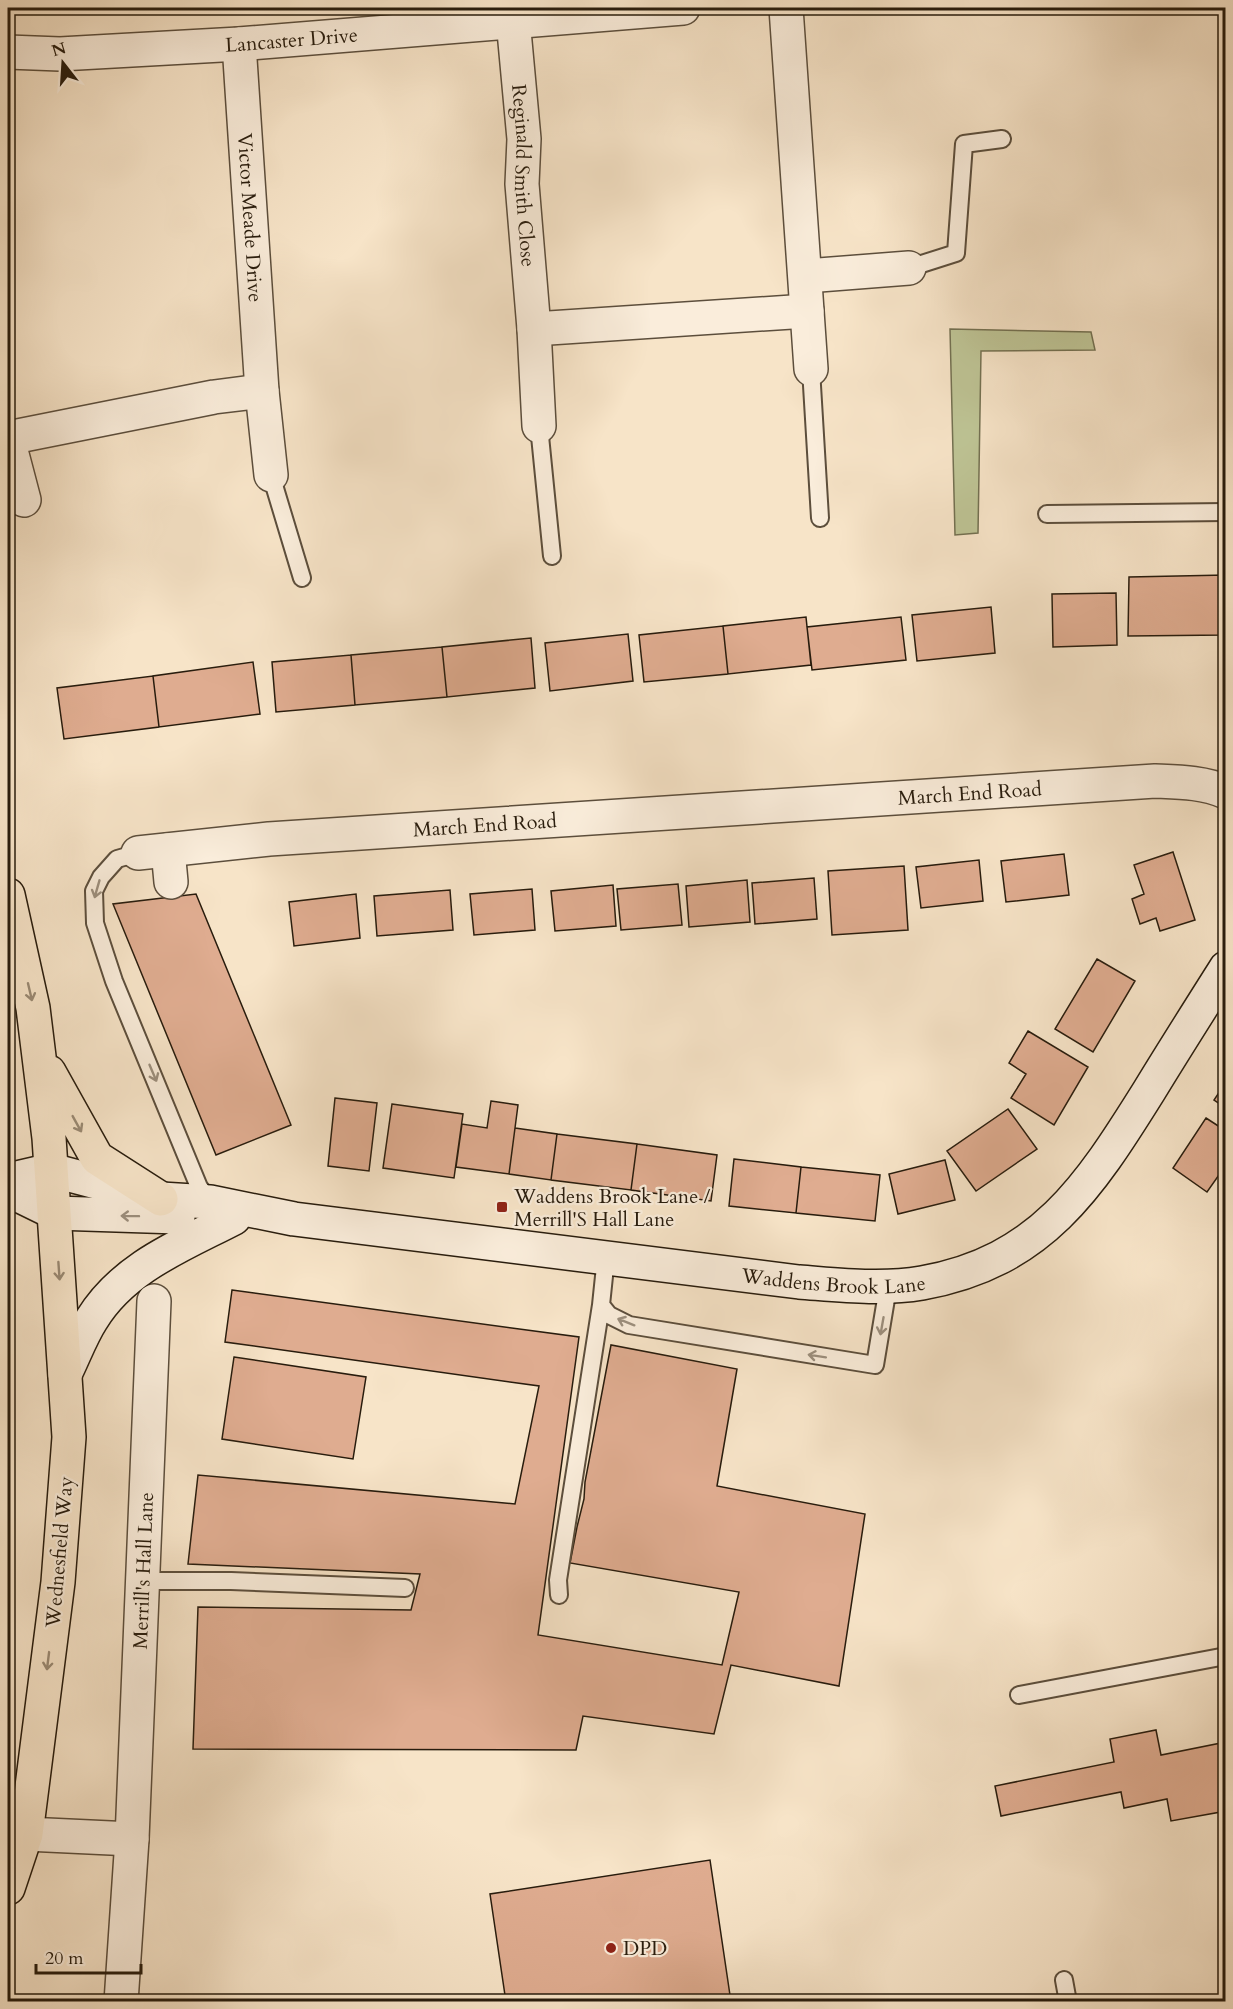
<svg xmlns="http://www.w3.org/2000/svg" width="1233" height="2009" font-family="Cardo,serif">
  <style>
    .green { fill: #bec495; stroke: #737051; stroke-width: 1.5 }
    .building { fill: #dfac90; stroke: #281c0d; stroke-width: 1.5 }
    .lines { fill: none; stroke-linecap: round; stroke-linejoin: round }
    .lane-casing { stroke: #5c4e3c; stroke-width: 20 }
    .street-casing { stroke: #5c4e3c; stroke-width: 36 }
    .secondary-casing { stroke: #281c0d; stroke-width: 36 }
    .primary-casing { stroke: #281c0d; stroke-width: 36 }
    .lane { stroke: #faeddb; stroke-width: 16 }
    .street { stroke: #faeddb; stroke-width: 33 }
    .secondary { stroke: #faeddb; stroke-width: 33 }
    .primary { stroke: #f7e4c8; stroke-width: 33 }
    .oneway { stroke: #9c8f7e }
    .oneway2 { stroke: #9a8a74 }
    .poi-dot { fill: #8f2418; stroke: #faeddb; stroke-width: 2 }
    .labels { text-anchor: middle; stroke-width: 4.5; stroke-linejoin: round; paint-order: stroke }
    .street-label { font-size: 20px; fill: #281c0d; stroke: #faeddb }
    .poi-label { font-size: 20px; fill: #281c0d; stroke: #faeddb; text-anchor: start }
  </style>
  <rect width="100%" height="100%" fill="#f7e4c8"/>
  <filter id="stains"><feTurbulence type="fractalNoise" baseFrequency=".00333" numOctaves="4"/><feColorMatrix values="0 0 0 0 .2 0 0 0 0 .09 0 0 0 0 .02 0 0 0 .5 -.17"/></filter>
  <radialGradient id="worn" r=".72"><stop offset=".6" stop-color="#630" stop-opacity="0"/><stop offset="1" stop-color="#630" stop-opacity=".3"/></radialGradient>
  <path class="green" d="M 950,329 L 1091,332 L 1095,350 L 981,351 L 978,533 L 955,535 Z"/>
  <path class="building" d="M 1226,575 L 1226,635 L 1128,636 L 1129,577 Z
    M 1116,593 L 1117,645 L 1053,647 L 1052,594 Z
    M 991,607 L 995,653 L 917,661 L 912,615 Z
    M 806,617 L 811,665 L 728,674 L 723,626 Z
    M 901,617 L 906,660 L 812,670 L 807,627 Z
    M 723,626 L 728,674 L 644,682 L 639,635 Z
    M 628,634 L 633,681 L 550,691 L 545,643 Z
    M 531,638 L 535,688 L 447,697 L 442,647 Z
    M 442,647 L 447,697 L 355,705 L 351,655 Z
    M 351,655 L 355,705 L 276,712 L 272,662 Z
    M 253,662 L 260,714 L 159,727 L 153,676 Z
    M 153,676 L 159,727 L 64,739 L 57,688 Z
    M 1173,852 L 1195,920 L 1160,931 L 1156,918 L 1140,924 L 1132,899 L 1144,894 L 1134,865 Z
    M 1064,854 L 1069,895 L 1006,902 L 1001,861 Z
    M 979,860 L 983,901 L 921,908 L 916,867 Z
    M 904,866 L 908,930 L 832,935 L 828,871 Z
    M 814,878 L 817,919 L 755,924 L 752,883 Z
    M 747,880 L 750,922 L 689,927 L 686,886 Z
    M 678,884 L 682,925 L 621,930 L 617,889 Z
    M 613,885 L 616,926 L 555,931 L 551,891 Z
    M 532,889 L 535,930 L 474,935 L 470,894 Z
    M 450,890 L 453,930 L 377,936 L 374,896 Z
    M 196,894 L 291,1125 L 216,1155 L 113,904 Z
    M 356,894 L 360,938 L 294,946 L 289,902 Z
    M 1097,959 L 1135,981 L 1093,1052 L 1055,1029 Z
    M 1028,1031 L 1088,1067 L 1054,1125 L 1011,1098 L 1026,1074 L 1009,1063 Z
    M 1226,1082 L 1226,1108 L 1214,1100 Z
    M 335,1098 L 377,1103 L 369,1171 L 328,1166 Z
    M 491,1101 L 518,1105 L 509,1174 L 456,1167 L 462,1124 L 487,1128 Z
    M 392,1104 L 463,1114 L 454,1178 L 383,1168 Z
    M 1008,1109 L 1037,1149 L 976,1191 L 947,1151 Z
    M 1206,1118 L 1226,1131 L 1226,1165 L 1207,1192 L 1173,1168 Z
    M 515,1128 L 557,1134 L 551,1180 L 509,1174 Z
    M 557,1134 L 637,1144 L 631,1190 L 551,1180 Z
    M 637,1144 L 717,1155 L 711,1201 L 631,1190 Z
    M 734,1159 L 801,1167 L 796,1213 L 729,1206 Z
    M 945,1160 L 955,1200 L 898,1214 L 889,1174 Z
    M 801,1167 L 880,1175 L 875,1221 L 796,1213 Z
    M 232,1290 L 579,1337 L 538,1635 L 722,1665 L 739,1592 L 570,1563 L 577,1527 L 584,1499 L 585,1482 L 611,1345 L 737,1369 L 717,1486 L 865,1514 L 839,1686 L 731,1665 L 714,1734 L 583,1716 L 576,1750 L 193,1749 L 198,1607 L 411,1610 L 420,1574 L 188,1564 L 198,1475 L 515,1504 L 539,1386 L 225,1342 Z
    M 234,1357 L 366,1377 L 353,1459 L 222,1439 Z
    M 1156,1730 L 1161,1755 L 1226,1742 L 1226,1811 L 1171,1821 L 1167,1799 L 1124,1808 L 1121,1792 L 1001,1816 L 995,1786 L 1114,1762 L 1110,1739 Z
    M 710,1860 L 731,2002 L 506,2002 L 490,1894 Z"/>
  <g class="lines">
    <g class="lane-casing">
      <path id="lane" d="M 909,268 L 956,253 L 964,144 L 1002,139
        M 811,369 L 820,518
        M 539,426 L 552,556
        M 271,475 L 302,578
        M 1047,514 L 1226,512
        M 138,853 L 117,859 L 101,877 L 94,891 L 95,923 L 114,981 L 199,1187 L 210,1202
        M 606,1257 L 601,1305 L 609,1315 L 629,1325 L 875,1365 L 888,1287
        M 143,1581 L 231,1581 L 405,1588
        M 559,1595 L 558,1580 L 601,1305
        M 1019,1695 L 1226,1656
        M 1064,1980 L 1068,2002"/>
    </g>
    <g class="street-casing">
      <g id="street">
        <path d="M 786,8 L 811,369"/>
        <path id="s1" d="M 513,20 L 524,139 L 522,184 L 534,329 L 539,426"/>
        <path id="s2" d="M 239,44 L 262,391 L 271,475"/>
        <path id="s3" d="M 8,52 L 60,54 L 239,44 L 683,8"/>
        <path d="M 806,276 L 909,268"/>
        <path d="M 534,329 L 807,311"/>
        <path d="M 8,438 L 214,397 L 262,391"/>
        <path d="M 8,439 L 24,500"/>
        <path d="M 168,850 L 171,882"/>
        <path id="s4" d="M 138,853 L 269,839 L 1155,781 C 1179,782 1203,782 1226,792"/>
        <path d="M 8,1830 L 26,1834 L 132,1839"/>
        <path id="s5" d="M 121,2002 L 132,1839 L 154,1301"/>
      </g>
    </g>
    <g class="secondary-casing">
      <g id="secondary">
        <path id="s6" d="M 8,1180 L 51,1170 L 161,1199 L 210,1202 L 294,1219 L 799,1282 C 840,1285 881,1290 922,1283 C 1041,1262 1089,1187 1149,1091 C 1174,1050 1200,1009 1226,968"/>
        <path d="M 8,1190 L 55,1213 L 178,1217"/>
        <path d="M 65,1374 C 74,1356 81,1336 92,1319 C 124,1267 182,1245 234,1218"/>
      </g>
    </g>
    <g class="primary-casing">
      <path id="primary" d="M 8,895 L 33,1008 L 49,1138 L 69,1437 L 58,1582 L 26,1834 L 8,1888
        M 49,1072 L 97,1158 L 161,1199"/>
    </g>
    <use href="#lane" class="lane"/>
    <use href="#street" class="street"/>
    <use href="#secondary" class="secondary"/>
    <use href="#primary" class="primary"/>
  </g>
  <defs><path id="oneway-shaft" d="M-6 0H5M1.5-3L5.5 0L1.5 3" fill="none" stroke-width="1.6" stroke-linecap="round" stroke-linejoin="round" transform="scale(1.5)"/></defs>
  <g class="oneway">
    <use href="#oneway-shaft" transform="translate(97 889) rotate(106)"/>
    <use href="#oneway-shaft" transform="translate(153 1073) rotate(67)"/>
    <use href="#oneway-shaft" transform="translate(130 1216) rotate(-179)"/>
    <use href="#oneway-shaft" transform="translate(626 1322) rotate(-158)"/>
    <use href="#oneway-shaft" transform="translate(882 1326) rotate(100)"/>
    <use href="#oneway-shaft" transform="translate(817 1356) rotate(-171)"/>
  </g>
  <g class="oneway2">
    <use href="#oneway-shaft" transform="translate(30 992) rotate(77)"/>
    <use href="#oneway-shaft" transform="translate(77 1124) rotate(61)"/>
    <use href="#oneway-shaft" transform="translate(59 1271) rotate(86)"/>
    <use href="#oneway-shaft" transform="translate(48 1661) rotate(97)"/>
  </g>
  <g class="poi-dot">
    <rect x="496" y="1201" width="12" height="12" rx="3"/>
    <circle cx="611" cy="1948" r="6"/>
  </g>
  <g class="labels">
    <g class="street-label">
      <text dy="7" stroke="none"><textPath href="#s3" startOffset="284">Lancaster Drive</textPath></text>
      <text dy="7" stroke="none"><textPath href="#s1" startOffset="156">Reginald Smith Close</textPath></text>
      <text dy="7" stroke="none"><textPath href="#s2" startOffset="174">Victor Meade Drive</textPath></text>
      <text dy="7" stroke="none"><textPath href="#s4" startOffset="834">March End Road</textPath></text>
      <text dy="7" stroke="none"><textPath href="#s4" startOffset="348">March End Road</textPath></text>
      <text dy="7" stroke="none"><textPath href="#s6" startOffset="836">Waddens Brook Lane</textPath></text>
      <text transform="translate(59 1552) rotate(-85)" y="7">Wednesfield Way</text>
      <text dy="7" stroke="none"><textPath href="#s5" startOffset="432">Merrill's Hall Lane</textPath></text>
    </g>
    <g class="poi-label">
      <text x="514" y="1203">Waddens Brook Lane /<tspan x="514" dy="23">Merrill'S Hall Lane</tspan></text>
      <text x="623" y="1955">DPD</text>
    </g>
  </g>
  <rect width="1233" height="2009" fill="none" stroke="#f7e4c8" stroke-width="30"/>
  <rect x="9" y="9" width="1215" height="1991" fill="none" stroke="#281c0d" stroke-width="3"/>
  <rect x="15" y="15" width="1203" height="1979" fill="none" stroke="#281c0d" stroke-width="1.5"/>
  <g transform="translate(63 63) rotate(343)" stroke="#faeddb" stroke-width="4.5" paint-order="stroke">
  <path d="M0-4.5L10 22L0 15L-10 22Z" fill="#281c0d"/>
  <text y="-9" font-size="16" font-weight="bold" text-anchor="middle" fill="#281c0d">N</text>
  </g>
  <path d="M36 1964v9h105v-9" fill="none" stroke="#281c0d" stroke-width="3"/>
  <text x="45" y="1964" font-size="18" fill="#281c0d" stroke="#faeddb" stroke-width="4.5" paint-order="stroke">20 m</text>
  <rect width="100%" height="100%" filter="url(#stains)"/>
  <rect width="100%" height="100%" fill="url(#worn)"/>
</svg>
